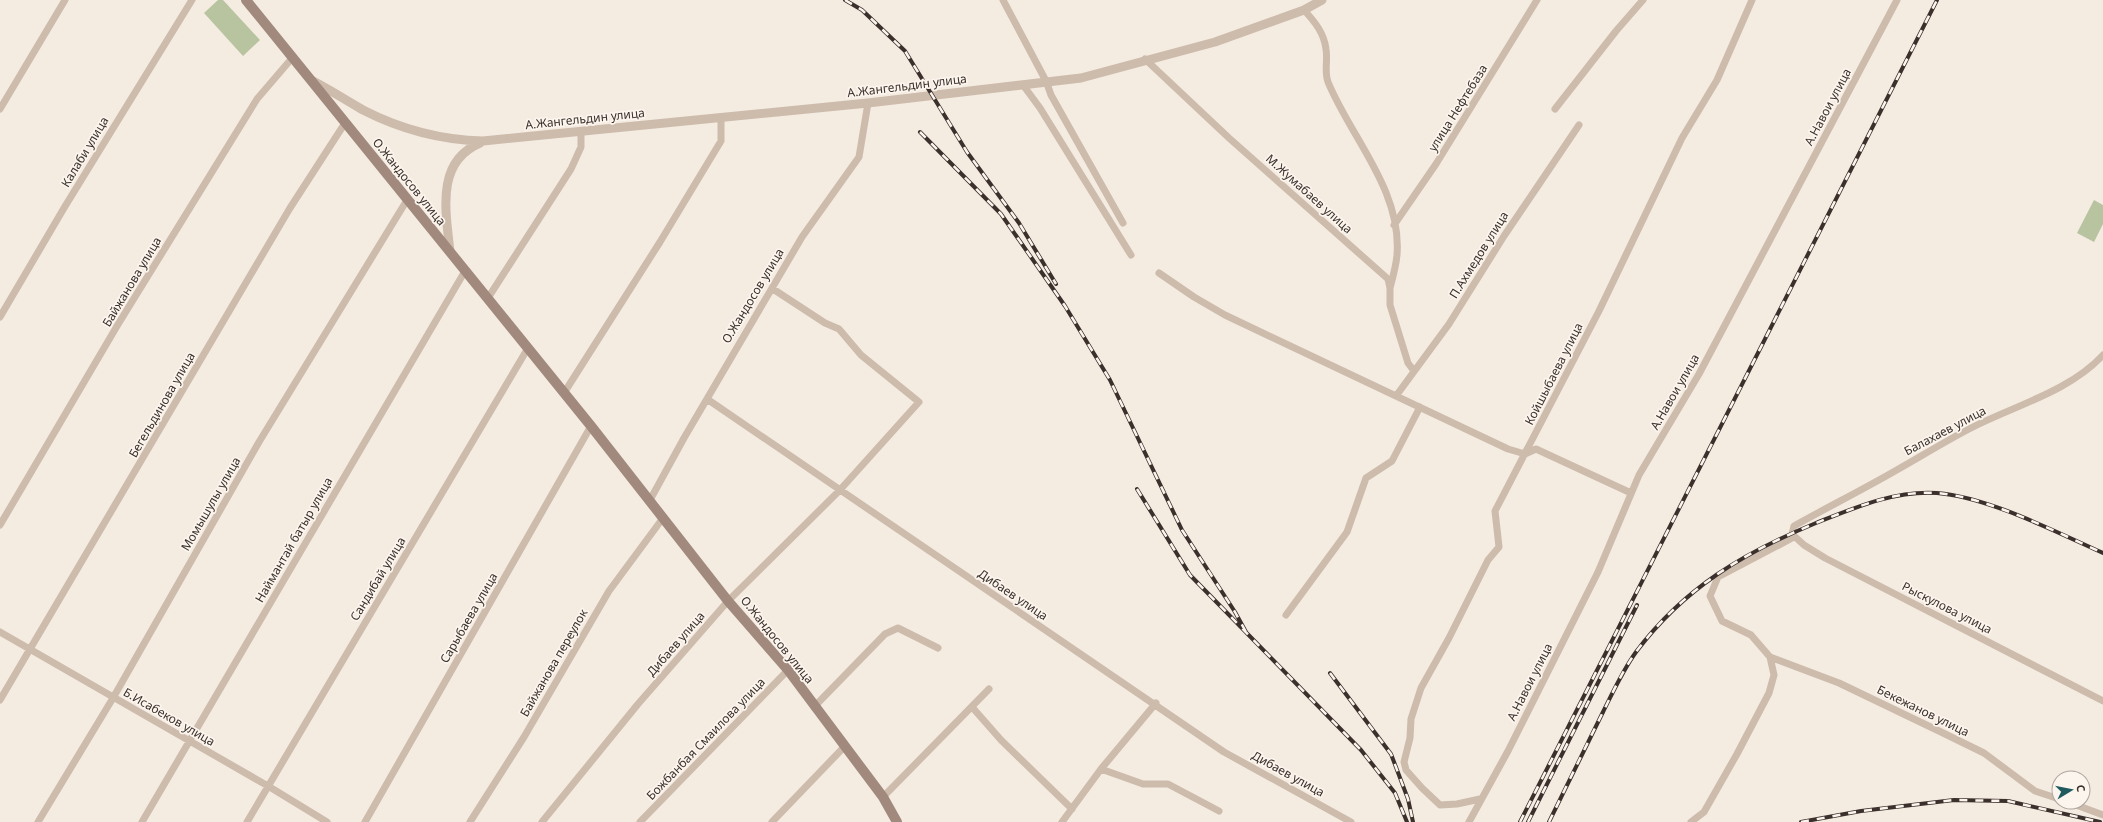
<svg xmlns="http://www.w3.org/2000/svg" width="2103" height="822" font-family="'Noto Sans',sans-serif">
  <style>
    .green { fill: #b8c4a0 }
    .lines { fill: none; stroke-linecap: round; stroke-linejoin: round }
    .minor { stroke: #cdbbac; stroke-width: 7 }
    .tertiary { stroke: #cdbbac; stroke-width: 9 }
    .secondary { stroke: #a18a7d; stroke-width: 10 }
    .rail-casing { stroke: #3b302b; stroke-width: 4 }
    .rail { stroke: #fbf5ee; stroke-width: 2.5; stroke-dasharray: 8; stroke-linecap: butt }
    .labels { text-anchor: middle; stroke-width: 3.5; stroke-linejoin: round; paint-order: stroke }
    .street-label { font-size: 12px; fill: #3b302b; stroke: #fbf5ee }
  </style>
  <rect width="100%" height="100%" fill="#f4ebe1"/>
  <path class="green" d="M 218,0 L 223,0 L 260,40 L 243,56 L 204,13 Z
    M 2094,200 L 2103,205 L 2103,224 L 2094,242 L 2077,233 Z"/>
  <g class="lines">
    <path class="minor" d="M 1003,0 L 1046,81 L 1051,95 L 1123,223
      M 1304,10 C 1315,22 1324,33 1326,49 C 1328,61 1324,71 1328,82 C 1351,138 1402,190 1397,255 C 1396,266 1393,277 1390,288
      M 1145,59 L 1229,138 L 1388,279 L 1390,288 L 1390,305 L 1408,363 L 1414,371
      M 1023,85 L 1040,108 L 1131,255
      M 0,109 L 65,0
      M 1555,109 L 1616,31 L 1643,0
      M 1394,225 L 1436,164 L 1537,0
      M 1159,273 L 1194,297 L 1225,315 L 1508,449 L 1525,454 L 1536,449 L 1631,493
      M 488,298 L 571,169 L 581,147 L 581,131
      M 0,317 L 64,208 L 192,0
      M 2103,355 C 2069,392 2013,406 1969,429 C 1944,442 1920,457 1895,471 C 1862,490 1828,507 1794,526 L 1792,534 L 1804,545 L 1825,558 L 2103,701
      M 564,393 L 660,242 L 721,141 L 721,117
      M 1396,396 L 1449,324 L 1504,236 L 1579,125
      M 707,399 L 1224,752 L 1351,822
      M 650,500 L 684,438 L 802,237 L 859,157 L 868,103
      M 0,525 L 117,326 L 257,99 L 293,57
      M 1286,615 L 1347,532 L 1366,478 L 1392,461 L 1420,407
      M 0,632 L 268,786 L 327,822
      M 1770,657 L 1839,683 L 1941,732 L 1984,753 L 2035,791 L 2059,799
      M 0,700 L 290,208 L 345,123
      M 814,707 L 885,634 L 898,628 L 938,648
      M 972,707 L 1001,740 L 1072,809
      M 1101,769 L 1143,784 L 1168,784 L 1219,811
      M 883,797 L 989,689
      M 1480,799 L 1457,804 L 1440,805 L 1422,788 L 1406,770 L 1404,762 L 1410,738 L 1411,719 L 1421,688 L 1449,638 L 1488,560 L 1499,547 L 1495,511 L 1599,311 L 1682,138 L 1717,80 L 1752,0
      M 2068,802 L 2103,815
      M 38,822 L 113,698 L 259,442 L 407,200
      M 142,822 L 465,271
      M 247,822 L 528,348
      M 365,822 L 591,426
      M 470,822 L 524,737 L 609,591 L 663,518
      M 542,822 L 638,704 L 728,601 L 839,491 L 919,402 L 861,355 L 839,329 L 825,323 L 773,289
      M 640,822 L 788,670
      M 772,822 L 845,746
      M 1062,822 L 1101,769 L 1156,703
      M 1469,822 L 1508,751 L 1598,572 L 1639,475 L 1699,374 L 1897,0
      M 1691,822 L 1704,812 L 1737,754 L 1769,693 L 1774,675 L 1770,657 L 1751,635 L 1722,621 L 1710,596 L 1718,577 L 1794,537"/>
    <path class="tertiary" d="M 313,81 C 330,90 346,100 363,110 C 400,129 442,140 483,141 L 868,103 L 1081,78 L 1215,42 L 1304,10 L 1322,0
      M 450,252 C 446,212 435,162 480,143"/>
    <path class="secondary" d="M 246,0 L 591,426 L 728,601 L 788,670 L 883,797 L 897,822"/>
    <g class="rail-casing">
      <path id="rail" d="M 845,0 L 862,10 L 905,51 L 967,152 L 1019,223 L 1056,284
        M 920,132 L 1001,214 L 1065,306 L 1110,380 L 1182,530 L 1235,612 L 1246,632
        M 1137,489 L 1190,575 L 1361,750 L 1395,793 L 1407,822
        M 1330,673 L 1391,754 L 1408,799 L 1413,822
        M 1520,822 L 1937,0
        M 1528,822 L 1637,605
        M 1549,822 C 1567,785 1585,748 1603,712 C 1613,692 1623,670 1636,652 C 1684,588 1743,553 1816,523 C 1854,508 1895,490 1937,493 C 1988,497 2056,532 2103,553
        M 1801,822 L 1861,811 L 1954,800 L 2008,801 L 2100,822"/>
    </g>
    <use href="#rail" class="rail"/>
  </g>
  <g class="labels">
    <g class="street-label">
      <text transform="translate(907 86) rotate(-7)" y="4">А.Жангельдин улица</text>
      <text transform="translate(1828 107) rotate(-62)" y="4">А.Навои улица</text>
      <text transform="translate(1458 108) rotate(-58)" y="4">улица Нефтебаза</text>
      <text transform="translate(585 119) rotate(-6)" y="4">А.Жангельдин улица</text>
      <text transform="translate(85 152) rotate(-59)" y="4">Калаби улица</text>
      <text transform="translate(409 182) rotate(51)" y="4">О.Жандосов улица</text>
      <text transform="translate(1309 194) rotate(42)" y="4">М.Жумабаев улица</text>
      <text transform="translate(1479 255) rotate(-58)" y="4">П.Ахмедов улица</text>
      <text transform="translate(132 282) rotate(-59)" y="4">Байжанова улица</text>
      <text transform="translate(753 296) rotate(-59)" y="4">О.Жандосов улица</text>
      <text transform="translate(1554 374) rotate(-63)" y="4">Койшыбаева улица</text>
      <text transform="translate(1675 392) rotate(-60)" y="4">А.Навои улица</text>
      <text transform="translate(162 405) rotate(-60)" y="4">Бегельдинова улица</text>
      <text transform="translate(1945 431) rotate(-28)" y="4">Балахаев улица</text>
      <text transform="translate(211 504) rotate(-60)" y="4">Момышулы улица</text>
      <text transform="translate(294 540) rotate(-60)" y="4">Наймантай батыр улица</text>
      <text transform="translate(378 579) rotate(-59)" y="4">Сандибай улица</text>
      <text transform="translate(1013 595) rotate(34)" y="4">Дибаев улица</text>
      <text transform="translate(1947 608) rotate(27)" y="4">Рыскулова улица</text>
      <text transform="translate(469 618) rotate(-60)" y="4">Сарыбаева улица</text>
      <text transform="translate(777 640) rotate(51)" y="4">О.Жандосов улица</text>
      <text transform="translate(676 644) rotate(-49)" y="4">Дибаев улица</text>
      <text transform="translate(554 663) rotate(-60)" y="4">Байжанова переулок</text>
      <text transform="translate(1530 682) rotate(-63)" y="4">А.Навои улица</text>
      <text transform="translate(1923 711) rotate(26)" y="4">Бекежанов улица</text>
      <text transform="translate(169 717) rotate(30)" y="4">Б.Исабеков улица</text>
      <text transform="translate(706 739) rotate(-46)" y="4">Божбанбая Смаилова улица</text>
      <text transform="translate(1288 774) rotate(29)" y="4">Дибаев улица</text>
    </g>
  </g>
  <g transform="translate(2071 790) rotate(80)"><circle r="19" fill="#fbf5ee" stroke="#aea6a0"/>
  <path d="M0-3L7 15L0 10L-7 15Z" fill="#1f5a5e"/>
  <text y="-6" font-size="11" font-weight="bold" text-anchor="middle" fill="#3b302b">С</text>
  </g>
</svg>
